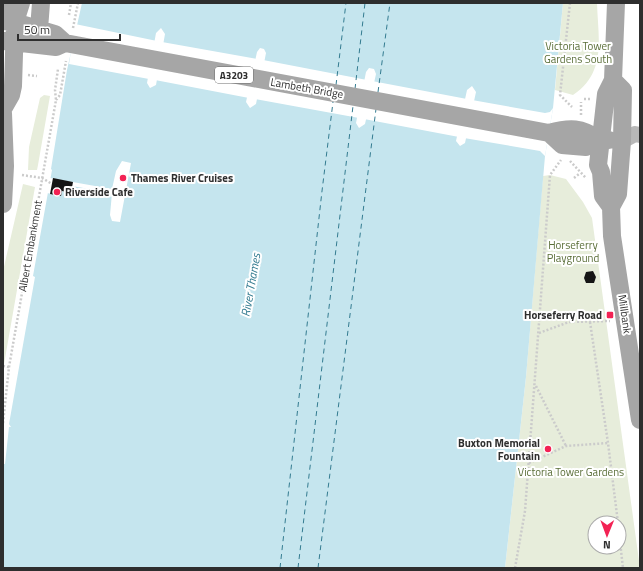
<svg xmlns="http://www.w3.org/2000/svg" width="643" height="571" font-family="'Titillium Web',sans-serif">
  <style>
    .green { fill: #e7eddb; fill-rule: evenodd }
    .water { fill: #c5e5ee; fill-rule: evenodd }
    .pier { fill: #fff }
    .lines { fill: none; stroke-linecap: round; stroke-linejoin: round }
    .ferry { stroke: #337b90; stroke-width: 1; stroke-dasharray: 5 4; stroke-linecap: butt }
    .building { fill: #151515 }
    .path { stroke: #cbcbcb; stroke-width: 2.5; stroke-dasharray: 2 2; stroke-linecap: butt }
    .secondary { stroke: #b8b8b8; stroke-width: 16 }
    .primary { stroke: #a6a6a6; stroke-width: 18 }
    .poi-dot { fill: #f32254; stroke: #fff; stroke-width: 1.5 }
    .labels { text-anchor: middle; stroke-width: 4; stroke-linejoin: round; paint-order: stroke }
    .shield { fill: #fff; stroke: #6d6d6d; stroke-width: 1 }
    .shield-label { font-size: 10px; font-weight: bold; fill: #2e2e2e }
    .park-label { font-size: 11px; fill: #5a6e38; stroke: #fff }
    .street-label { font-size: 11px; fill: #2e2e2e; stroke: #fff }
    .poi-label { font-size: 11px; font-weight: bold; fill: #2e2e2e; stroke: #fff; text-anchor: start }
    .water-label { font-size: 12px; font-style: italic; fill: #337b90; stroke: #fff }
  </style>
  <rect width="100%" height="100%" fill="#fff"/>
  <path class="green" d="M 563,3 L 597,3 C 598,38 607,72 573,95 L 555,90 Z
    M 44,95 L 50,96 L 38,165 L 37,170 L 28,170 L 29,147 L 40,98 Z
    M 550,175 L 566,179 L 583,202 L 592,218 L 640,568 L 505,568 L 526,377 L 543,176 ZM 595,523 L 619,523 L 619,547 L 595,547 Z
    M 23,184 L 35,187 L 3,370 L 3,271 Z"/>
  <path class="water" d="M 82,3 L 563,3 L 553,108 L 545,156 L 526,377 L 505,568 L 3,568 L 3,464 L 5,464 L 9,427 L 11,427 L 9,424 L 35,277 L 33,276 L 52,170 L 51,169 L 67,70 ZM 161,28 L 165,34 L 156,85 L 150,88 L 147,83 L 156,33 ZM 260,48 L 264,49 L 266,53 L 256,104 L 250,108 L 246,102 L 257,52 ZM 369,68 L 374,69 L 376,74 L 365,124 L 359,128 L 356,123 L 366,72 ZM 472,86 L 476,92 L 465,143 L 460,146 L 456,141 L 467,90 Z"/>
  <path class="pier" d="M 75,24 L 157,41 L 149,79 L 69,64 Z
    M 162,42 L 257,59 L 249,98 L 155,80 Z
    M 263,60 L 367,80 L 359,118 L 255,99 Z
    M 372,81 L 467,99 L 459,137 L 364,119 Z
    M 472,100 L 545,113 L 550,112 L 553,108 L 545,156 L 540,151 L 464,138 Z
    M 122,161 L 131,163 L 120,222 L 112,221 L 110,215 L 112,193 L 72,186 L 71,193 L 62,191 L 61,196 L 47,193 L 50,178 L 112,189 L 116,171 Z"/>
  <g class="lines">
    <path class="ferry" d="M 336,85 L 346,3
      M 355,89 L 365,3
      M 378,92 L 390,3
      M 280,568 L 322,191 L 333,102
      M 298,568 L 353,106
      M 318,568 L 376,109"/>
  </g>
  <path class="building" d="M 53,178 L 73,182 L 71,193 L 62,191 L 61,196 L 50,194 Z
    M 593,271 L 596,277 L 594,283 L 586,283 L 584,278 L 586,272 Z"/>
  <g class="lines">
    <path class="path" d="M 570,3 L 560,95 L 572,107
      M 69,15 L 71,3
      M 73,28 L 78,3
      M 28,75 L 37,76
      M 584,99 L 591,99
      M 56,100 L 60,95 L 66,61
      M 581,115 L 581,102
      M 570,161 L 586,178
      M 22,175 L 42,178 L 52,184
      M 574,178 L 579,174
      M 590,322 L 608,443 L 618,523
      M 539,333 L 569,322 L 610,321
      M 3,366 L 9,367
      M 536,386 L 566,446
      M 3,423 L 9,367 L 56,100 L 55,90 L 58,69
      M 529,463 L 566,446 L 608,443
      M 619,533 L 623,568
      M 515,568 L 525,511 L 550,175 L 561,160"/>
    <path class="secondary" d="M 622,141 L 635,134 L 640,135"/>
    <path class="primary" d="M 3,7 L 4,3
      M 3,21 L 15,22 L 55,34 L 65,43 L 549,133 C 570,127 581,127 600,140
      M 39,29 L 41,3
      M 4,41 L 56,47 L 65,43
      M 613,80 L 623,90 L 622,141 L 618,194 L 611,207 L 612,236 L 640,420
      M 3,109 L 11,95 L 13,86 L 15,22 L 21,3
      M 3,113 L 5,166 L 3,204
      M 549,133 L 562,145 L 586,147 L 600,140 L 609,140
      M 611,207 L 603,196 L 601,172 L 598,165 L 606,94 L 613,80 L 616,3"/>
  </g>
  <g class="poi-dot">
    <circle cx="123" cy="178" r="4"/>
    <circle cx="57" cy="192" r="4"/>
    <rect x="606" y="311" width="8" height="8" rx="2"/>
    <circle cx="548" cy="449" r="4"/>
  </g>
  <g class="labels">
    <rect class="shield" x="215" y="67" width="38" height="16" rx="3"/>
    <g class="shield-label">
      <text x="234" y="79">A3203</text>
    </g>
    <g class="park-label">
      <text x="578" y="50">Victoria Tower<tspan x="578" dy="13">Gardens South</tspan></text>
      <text x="573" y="249">Horseferry<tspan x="573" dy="13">Playground</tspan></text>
      <text x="571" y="476">Victoria Tower Gardens</text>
    </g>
    <g class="street-label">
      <text transform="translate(307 88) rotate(10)" y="4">Lambeth Bridge</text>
      <text transform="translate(30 246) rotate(-80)" y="4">Albert Embankment</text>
      <text transform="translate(625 314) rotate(82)" y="4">Millbank</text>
    </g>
    <g class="poi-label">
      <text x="131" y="182">Thames River Cruises</text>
      <text x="65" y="196">Riverside Cafe</text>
      <text x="602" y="319" text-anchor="end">Horseferry Road</text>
      <text x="540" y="447" text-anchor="end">Buxton Memorial<tspan x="540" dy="13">Fountain</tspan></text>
    </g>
    <g class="water-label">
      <text transform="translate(251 285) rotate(-80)" y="4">River Thames</text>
    </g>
  </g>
  <rect width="643" height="571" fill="none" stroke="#2e2e2e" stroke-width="8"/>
  <g transform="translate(607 535) rotate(181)"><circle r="19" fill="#ffffff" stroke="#ababab"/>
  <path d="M0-3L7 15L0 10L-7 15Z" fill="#f32254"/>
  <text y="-6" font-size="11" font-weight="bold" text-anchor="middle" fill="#2e2e2e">N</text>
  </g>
  <path d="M18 34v6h102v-6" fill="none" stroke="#2e2e2e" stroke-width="2"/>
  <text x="24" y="34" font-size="12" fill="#2e2e2e" stroke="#ffffff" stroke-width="3" paint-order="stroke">50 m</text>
</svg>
